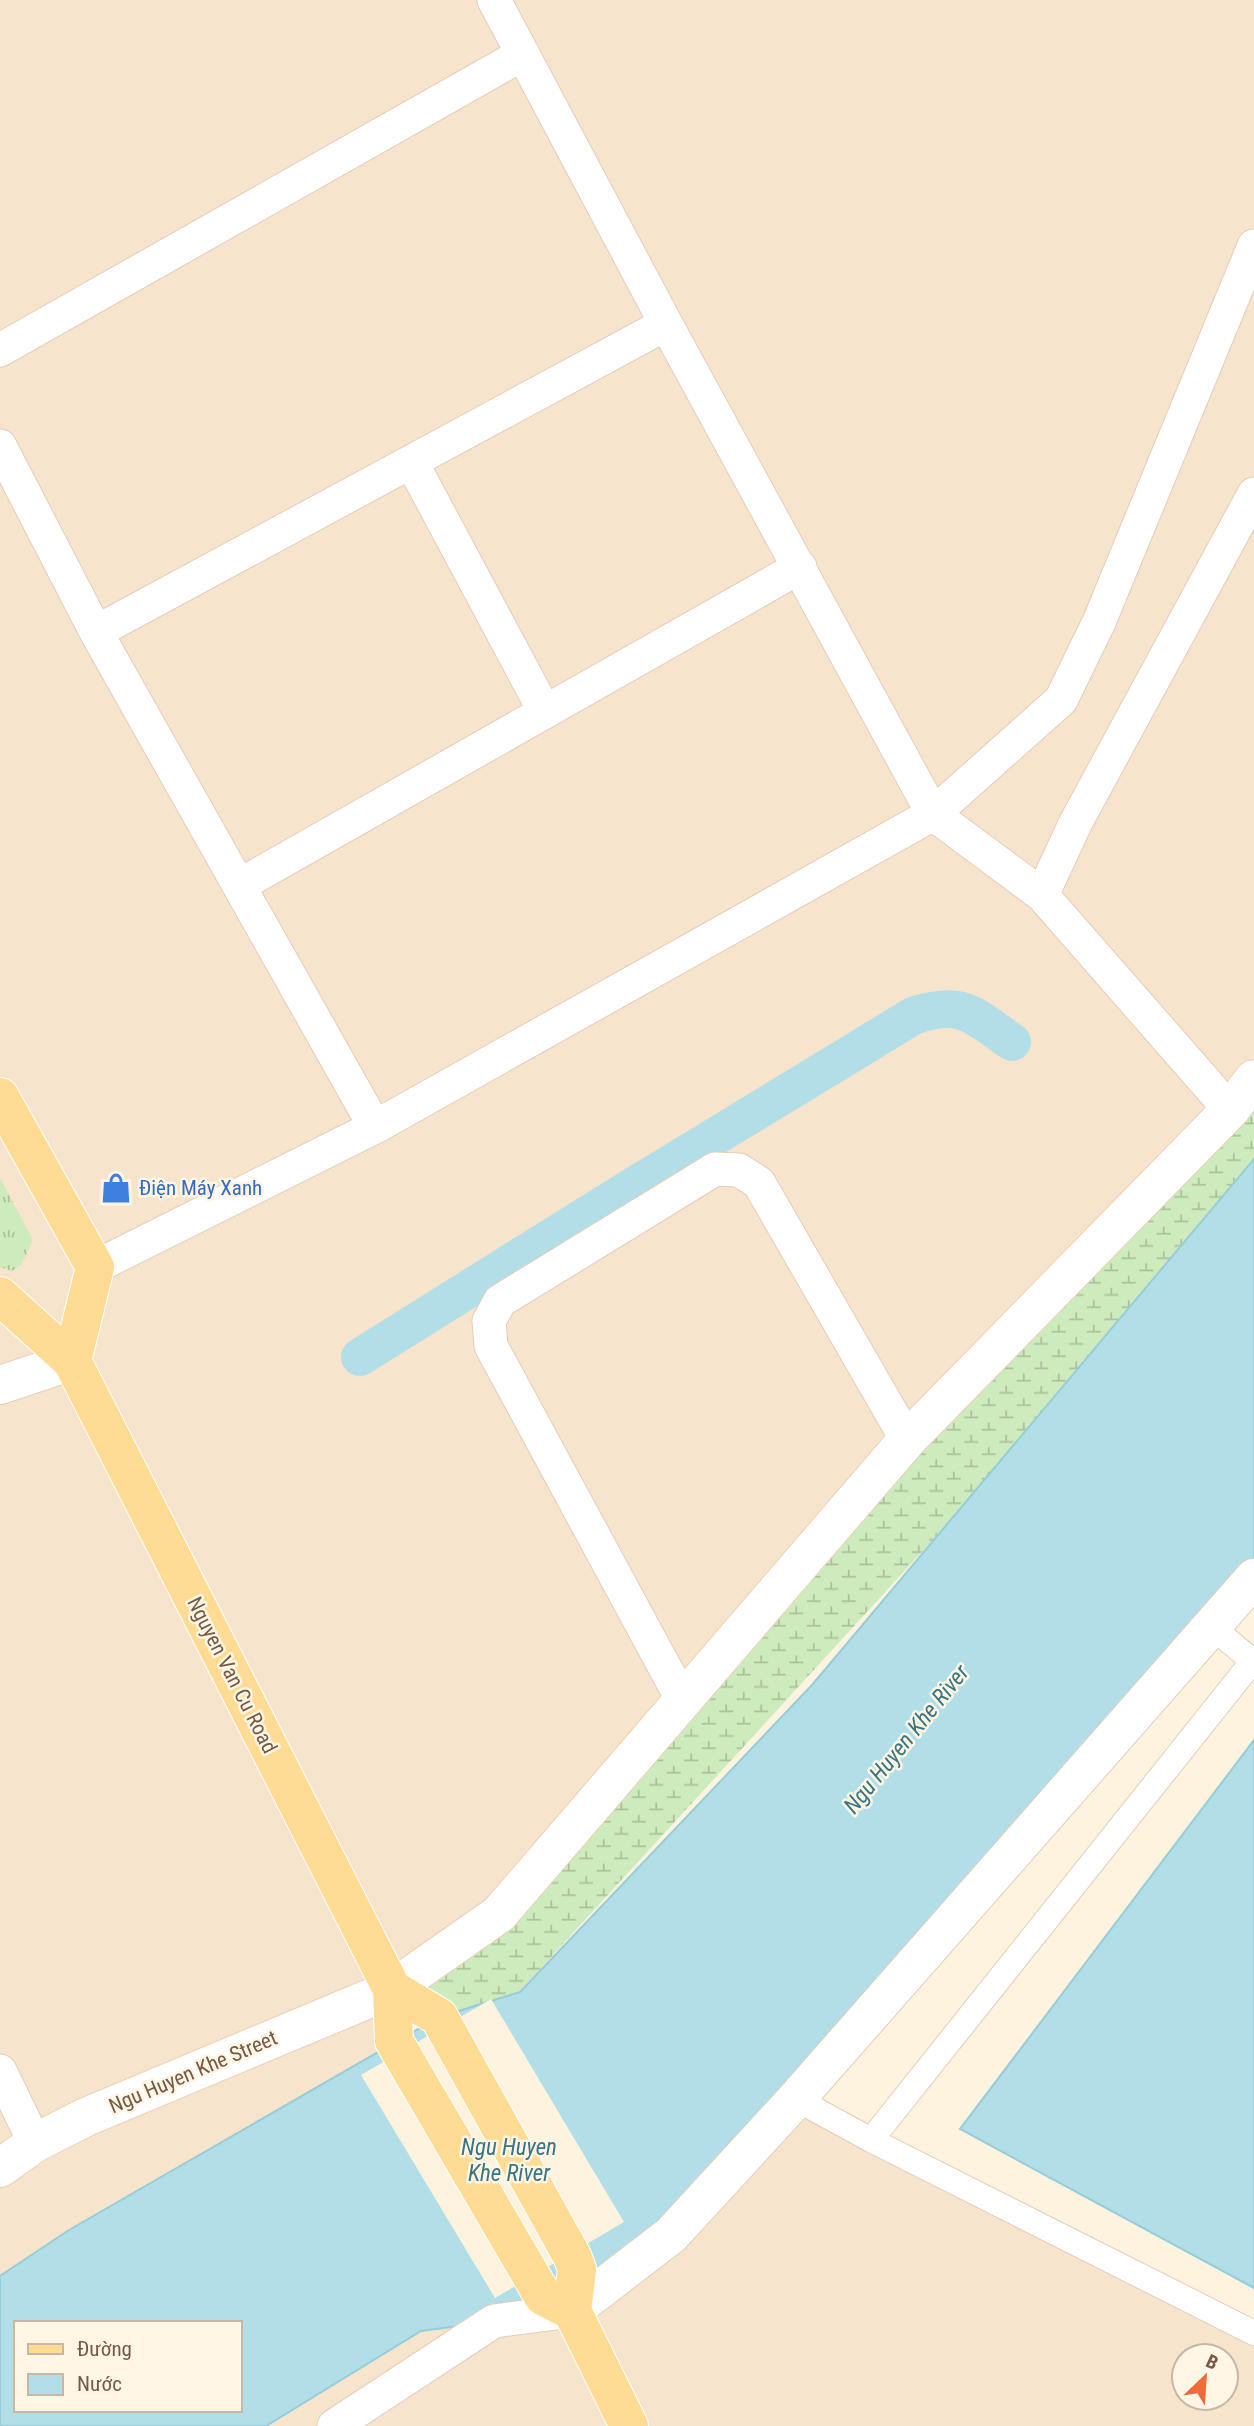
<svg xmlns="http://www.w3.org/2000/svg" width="1254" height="2426" font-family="'Roboto Condensed',sans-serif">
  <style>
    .residential { fill: #f6e4cc; fill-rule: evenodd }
    .grass { fill: url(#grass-tufts) }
    .wetland { fill: url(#wetland-marsh) }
    .water { fill: #b2dee8; stroke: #97cdda; stroke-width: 2; fill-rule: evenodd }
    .pier { fill: #fef3de }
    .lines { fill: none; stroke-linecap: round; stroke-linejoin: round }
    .canal { stroke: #b2dee8; stroke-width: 38 }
    .pedestrian-casing { stroke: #e2ceba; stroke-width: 26 }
    .minor-casing { stroke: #e2ceba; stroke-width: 35 }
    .tertiary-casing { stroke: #e2ceba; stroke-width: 40 }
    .secondary-casing { stroke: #e9d2b9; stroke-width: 40 }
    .primary-casing { stroke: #fff; stroke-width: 40 }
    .pedestrian { stroke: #fff; stroke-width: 24 }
    .minor { stroke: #fff; stroke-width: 33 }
    .tertiary { stroke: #fff; stroke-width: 38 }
    .secondary { stroke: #fff; stroke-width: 38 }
    .primary { stroke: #ffdb93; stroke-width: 38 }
    .labels { text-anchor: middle; stroke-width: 5; stroke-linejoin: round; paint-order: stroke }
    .shop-label { font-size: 21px; fill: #366cbe; stroke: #fff6e5; text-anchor: start }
    .street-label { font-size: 21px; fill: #755845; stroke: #fff6e5 }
    .water-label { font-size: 23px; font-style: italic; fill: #3b7483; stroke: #fff6e5 }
  </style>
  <defs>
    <pattern id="grass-tufts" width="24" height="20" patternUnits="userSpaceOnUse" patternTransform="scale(1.75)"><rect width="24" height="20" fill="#cdebbc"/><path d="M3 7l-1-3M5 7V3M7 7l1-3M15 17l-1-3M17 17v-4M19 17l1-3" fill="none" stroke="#abc19b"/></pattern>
    <pattern id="wetland-marsh" width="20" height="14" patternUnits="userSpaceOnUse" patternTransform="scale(1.75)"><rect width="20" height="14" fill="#cdebbc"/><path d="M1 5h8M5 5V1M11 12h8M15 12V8" fill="none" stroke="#abc19b"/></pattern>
  </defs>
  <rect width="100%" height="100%" fill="#fef3de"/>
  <path class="residential" d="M 0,0 L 1254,0 L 1254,1075 L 394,2041 L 796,2099 L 1254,2333 L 1254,2426 L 0,2426 ZM 16,2323 L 240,2323 L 240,2410 L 16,2410 ZM 1184,2356 L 1226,2356 L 1226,2398 L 1184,2398 Z"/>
  <path class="grass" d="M 0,1178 L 33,1240 L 21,1265 L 12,1271 L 0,1267 Z"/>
  <path class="wetland" d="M 1254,1079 L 1254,1159 L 953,1518 L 519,1992 L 439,2017 L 392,1989 L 499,1914 Z"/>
  <path class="water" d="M 1254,1159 L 1254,1578 L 796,2099 L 572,2311 L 421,2331 L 266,2426 L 0,2426 L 0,2276 L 69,2230 L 439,2017 L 520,1992 L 812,1685 ZM 16,2323 L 240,2323 L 240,2410 L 16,2410 Z
    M 1254,1740 L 1254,2288 L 960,2129 Z"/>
  <path class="pier" d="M 491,1999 L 624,2222 L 495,2298 L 361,2075 Z"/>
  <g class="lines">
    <path class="canal" d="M 360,1357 L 632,1187 L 913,1016 C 962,999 973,1015 1012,1042"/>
    <g class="pedestrian-casing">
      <path id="pedestrian" d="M 1212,1627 L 1254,1662
        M 796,2099 L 871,2140 L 1254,2333
        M 871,2140 L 1252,1662"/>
    </g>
    <g class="minor-casing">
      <path id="minor" d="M 494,0 L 666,324 L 933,814 L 1042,895 L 1076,822 L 1254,494
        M 0,350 L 523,54
        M 0,446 L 96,632 L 375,1127
        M 412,463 L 545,712
        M 96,632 L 666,324
        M 240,885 L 800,567
        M 1042,895 L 1230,1110
        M 95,1267 L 375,1127 L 933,814 L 1061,700 L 1099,622 L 1254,246
        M 683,1701 L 491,1346 L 489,1321 L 500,1301 L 715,1169 L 739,1170 L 759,1183 L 907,1440
        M 0,2071 L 35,2143
        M 334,2426 L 494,2321 L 572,2311"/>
    </g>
    <g class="tertiary-casing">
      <path id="tertiary" d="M 0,1385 L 72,1361
        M 572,2311 L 671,2235 L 796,2099 L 1254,1578"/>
    </g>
    <g class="secondary-casing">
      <path id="secondary" d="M 0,2168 L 35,2143 L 86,2117 L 392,1989 L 499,1914 L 907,1440 L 1230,1110 L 1254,1079"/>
    </g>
    <g class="primary-casing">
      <path id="primary" d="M 0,1097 L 95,1267 L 72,1361
        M 0,1296 L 72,1361 L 392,1989 L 394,2041 L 543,2296 L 572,2311
        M 392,1989 L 439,2017 L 572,2256 L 577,2269 L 572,2311 L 629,2426"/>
    </g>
    <use href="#pedestrian" class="pedestrian"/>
    <use href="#minor" class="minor"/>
    <use href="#tertiary" class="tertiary"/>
    <use href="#secondary" class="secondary"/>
    <use href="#primary" class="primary"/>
  </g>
  <defs>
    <g id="shop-bare" transform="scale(2.415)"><path d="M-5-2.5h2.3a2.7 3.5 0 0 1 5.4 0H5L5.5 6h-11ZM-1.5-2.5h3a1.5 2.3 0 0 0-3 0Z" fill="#3f7fe0" stroke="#fff6e5" stroke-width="2.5" paint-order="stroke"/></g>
  </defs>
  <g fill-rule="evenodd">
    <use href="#shop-bare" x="116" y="1188"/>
  </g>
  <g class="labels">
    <g class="shop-label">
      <text x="139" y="1195">Điện Máy Xanh</text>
    </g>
    <g class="street-label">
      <text transform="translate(232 1675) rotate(63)" y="7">Nguyen Van Cu Road</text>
      <text transform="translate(193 2072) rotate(-23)" y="7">Ngu Huyen Khe Street</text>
    </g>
    <g class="water-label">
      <text transform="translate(906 1739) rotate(-51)" y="8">Ngu Huyen Khe River</text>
      <text x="509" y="2155">Ngu Huyen<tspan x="509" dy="26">Khe River</tspan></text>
    </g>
  </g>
  <rect x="14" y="2321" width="228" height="91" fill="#fff6e5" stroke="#c8b7a5" stroke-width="2"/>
  <rect x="28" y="2344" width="35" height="10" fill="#ffdb93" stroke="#c8b7a5" stroke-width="2"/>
  <text x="77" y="2356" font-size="21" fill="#755845">Đường</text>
  <rect x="28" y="2374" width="35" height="21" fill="#b2dee8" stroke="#c8b7a5" stroke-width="2"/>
  <text x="77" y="2391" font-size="21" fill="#755845">Nước</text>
  <g transform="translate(1205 2377) rotate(25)"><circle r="33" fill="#fff6e5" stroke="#c8b7a5" stroke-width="2"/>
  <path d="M0-5L12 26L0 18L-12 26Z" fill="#f16a39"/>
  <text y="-10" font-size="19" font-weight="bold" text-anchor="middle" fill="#755845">B</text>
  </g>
</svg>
